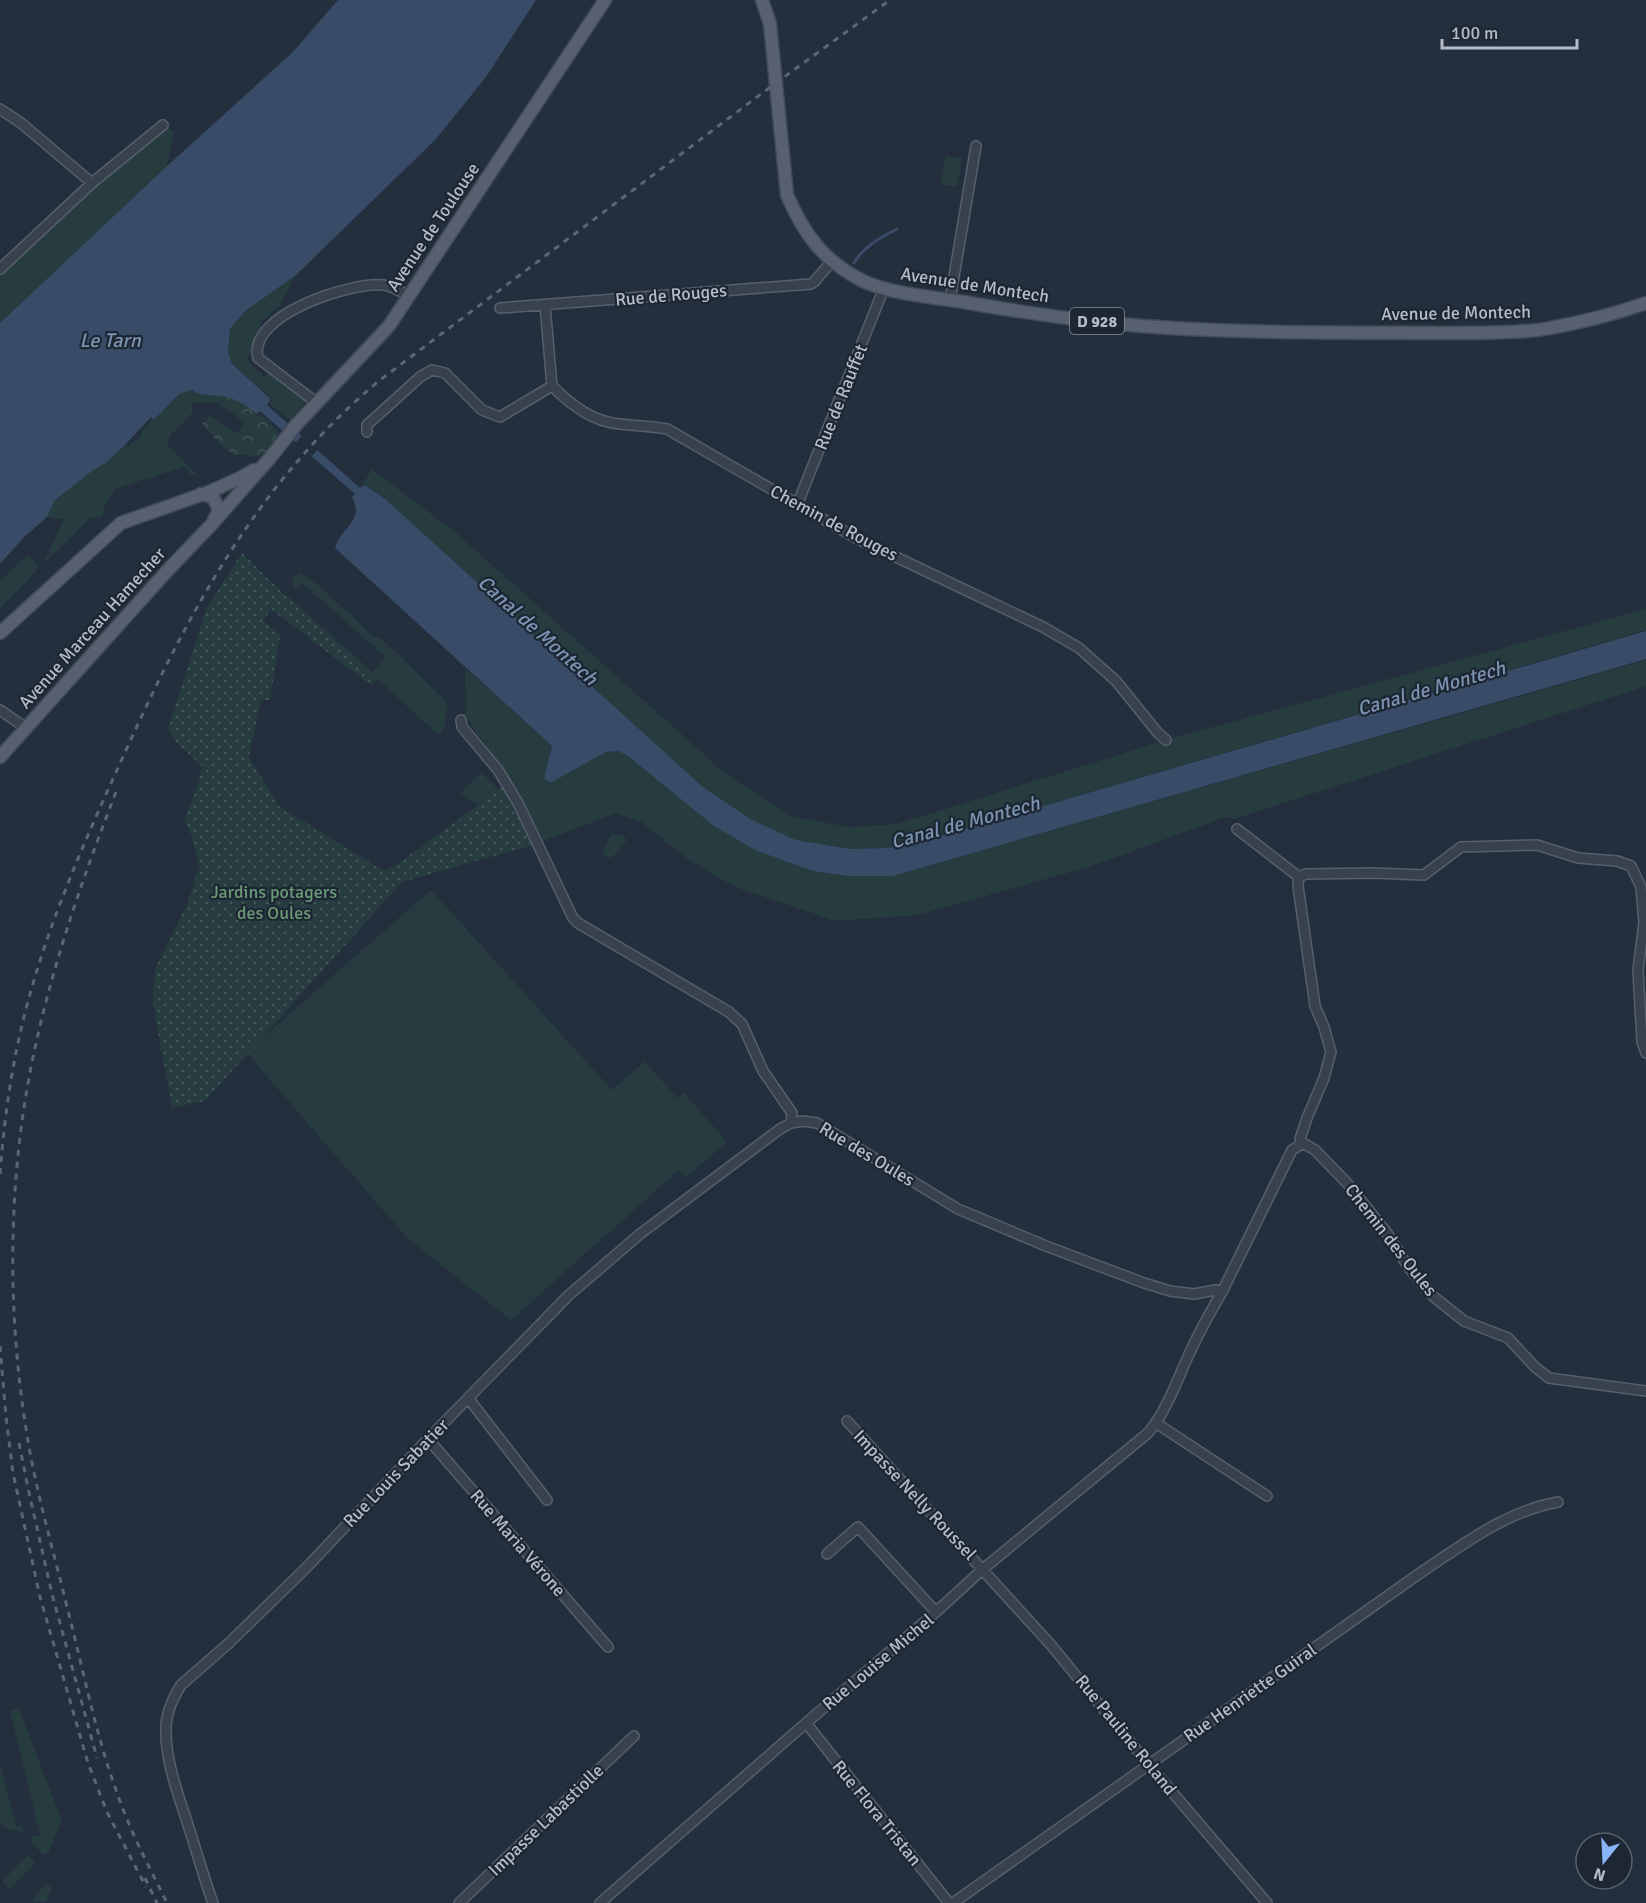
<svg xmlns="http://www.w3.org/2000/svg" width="1646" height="1903" font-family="Signika,sans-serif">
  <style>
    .green { fill: #263c3f }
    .forest { fill: url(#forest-crowns) }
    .garden { fill: url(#garden-dots) }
    .water { fill: #394c67 }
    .pier { fill: #242f3e }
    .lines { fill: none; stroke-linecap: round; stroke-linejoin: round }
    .stream { stroke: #394c67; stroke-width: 3 }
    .minor-casing { stroke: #565f6c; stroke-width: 12 }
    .major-casing { stroke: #414a57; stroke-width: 15 }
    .minor { stroke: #38414e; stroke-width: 9 }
    .major { stroke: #56606e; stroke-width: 12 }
    .rail { stroke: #5a6575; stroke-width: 3; stroke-dasharray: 6 6; stroke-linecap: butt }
    .labels { text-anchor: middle; stroke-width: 4.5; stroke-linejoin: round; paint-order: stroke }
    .shield { fill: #1d2633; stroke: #878f9c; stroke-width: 1.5 }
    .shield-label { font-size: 16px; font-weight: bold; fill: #b4bcc9 }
    .street-label { font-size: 18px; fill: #b4bcc9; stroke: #1d2633 }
    .park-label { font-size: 18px; fill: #6b9a76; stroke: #1d2633 }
    .water-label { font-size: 20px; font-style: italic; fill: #7c92b1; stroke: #1d2633 }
  </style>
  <defs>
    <pattern id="forest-crowns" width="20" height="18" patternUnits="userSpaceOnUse" patternTransform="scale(1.5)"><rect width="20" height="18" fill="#263c3f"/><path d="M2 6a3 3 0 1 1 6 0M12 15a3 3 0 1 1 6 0" fill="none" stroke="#435659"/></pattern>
    <pattern id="garden-dots" width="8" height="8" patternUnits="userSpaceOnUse" patternTransform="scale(1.5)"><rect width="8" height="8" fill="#263c3f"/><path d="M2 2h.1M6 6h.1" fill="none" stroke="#435659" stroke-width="1.8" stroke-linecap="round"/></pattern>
  </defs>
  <rect width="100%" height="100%" fill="#242f3e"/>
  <path class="green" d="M 163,125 L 174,132 L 167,166 L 0,323 L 0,269 Z
    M 946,156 L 962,159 L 957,187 L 940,184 Z
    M 296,275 L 280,305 L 259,324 L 263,328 L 254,339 L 251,354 L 247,357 L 252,366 L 265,377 L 270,371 L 307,400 L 290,420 L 270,404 L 273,399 L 232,364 L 228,352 L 230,329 L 244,312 Z
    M 192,390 L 197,393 L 227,397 L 226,401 C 215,405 203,402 191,403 L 193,412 L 170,436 L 167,445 L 200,477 L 190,474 L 186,466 L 115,489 L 106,503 L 102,516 L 90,518 L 43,564 L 64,519 L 47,517 L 55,500 L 92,471 L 107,462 L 124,446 L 128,446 L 141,437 L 142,430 L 179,394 Z
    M 372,469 L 455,532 L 726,774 L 792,817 L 850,827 L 897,824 L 1166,740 L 1646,609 L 1646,630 L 926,840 L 888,848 L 850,849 L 796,840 L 752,820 L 703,787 L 384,498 L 363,484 Z
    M 28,555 L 39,568 L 0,609 L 0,581 Z
    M 300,573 L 321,587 L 374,637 L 381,638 L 447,702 L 445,726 L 439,735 L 287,597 L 288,596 L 372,672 L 386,657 L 303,584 L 295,590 L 292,582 L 293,577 Z
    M 1646,660 L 1646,686 L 1234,819 L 1226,817 L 1089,867 L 918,915 L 836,921 L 735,887 L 686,858 L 643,823 L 617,813 L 540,842 L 504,772 L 464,715 L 466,710 L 465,668 L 552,746 L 544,778 L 549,783 L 606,752 L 618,751 L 628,756 L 757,851 L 813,871 L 848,876 L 893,876 Z
    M 482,773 L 499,790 L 478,805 L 460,793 Z
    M 611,834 L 622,835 L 627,840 L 611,859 L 603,853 Z
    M 431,890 L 612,1090 L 645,1061 L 677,1098 L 684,1093 L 727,1142 L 686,1177 L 679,1170 L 511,1320 L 408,1239 L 246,1052 Z
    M 19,1709 L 62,1821 L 48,1853 L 44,1855 L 30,1841 L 32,1837 L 40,1835 L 10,1711 Z
    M 0,1765 L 16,1826 L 22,1825 L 24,1831 L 22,1832 L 6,1829 L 0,1823 Z
    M 28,1855 L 35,1863 L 9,1889 L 2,1881 Z
    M 48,1884 L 52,1888 L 46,1902 L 35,1902 L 33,1900 C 35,1894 43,1885 48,1884 Z"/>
  <path class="forest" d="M 227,397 L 242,402 L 257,414 L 258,416 L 261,414 C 268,420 272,427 279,433 L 266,452 L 260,456 L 233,454 L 220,444 L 202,424 L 210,416 L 237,434 L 245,422 L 218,404 L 226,401 Z"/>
  <path class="garden" d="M 242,553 L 287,597 L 378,679 L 371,685 L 271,609 L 263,621 L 280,635 L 270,700 L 261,700 L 249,757 L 279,806 L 384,871 L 398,864 L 507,784 L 537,844 L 402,882 L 205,1101 L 172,1108 L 153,1003 L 155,969 L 188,902 L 199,867 L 192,836 L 184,821 L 198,784 L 202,766 L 175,741 L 168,728 L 207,607 Z"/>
  <path class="water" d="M 338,0 L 536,0 L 486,77 L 436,139 L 296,275 L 244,312 L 230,329 L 228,352 L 232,364 L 271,399 L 267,405 L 360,488 L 364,485 L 384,498 L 703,787 L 752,820 L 796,840 L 850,849 L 888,848 L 926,840 L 1646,631 L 1646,659 L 893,876 L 848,876 L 813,871 L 757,851 L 714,826 L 628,756 L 618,751 L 606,752 L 550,783 L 544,778 L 552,746 L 335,548 C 341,526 365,522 352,497 L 355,494 L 260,411 L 257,414 C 247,406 238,400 226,397 C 216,394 200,397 192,390 L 179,394 L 154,420 L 151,417 L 124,446 L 107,462 L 92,471 L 55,500 L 47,517 L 23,538 L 0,564 L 0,323 L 167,166 L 293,52 Z"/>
  <path class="pier" d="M 303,434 L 319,448 L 310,458 L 294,445 Z"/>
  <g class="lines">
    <path class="stream" d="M 854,263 C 864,246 880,238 897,229"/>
    <g class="minor-casing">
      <path id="minor" d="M 0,109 L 21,123 L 92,183
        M 0,269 L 92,183 L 163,125
        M 950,300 L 976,146
        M 545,305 L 552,386 C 571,405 593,422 620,424 C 636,426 651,426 667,429 L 856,538 L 1043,627 L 1079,648 L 1116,681 L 1158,733 L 1166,740
        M 500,308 L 811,284 L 814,282 L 832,261
        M 317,403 L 258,358 C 247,315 350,282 383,285 C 393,286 400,291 408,296
        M 367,432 L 367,425 L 420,377 L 432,370 L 445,373 L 482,410 L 500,417 L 552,386
        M 797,505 L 884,288
        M 0,710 L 26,728
        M 461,720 L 462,727 L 498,770 L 518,803 L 573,918 L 578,923 L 729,1012 L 742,1024 L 763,1071 L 792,1113 L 791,1123 L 803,1121 L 817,1123 L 958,1209 L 1046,1246 L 1144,1283 L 1170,1291 L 1194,1294 L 1216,1290 L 1222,1292 L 1292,1150 L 1303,1143 L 1300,1139 L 1307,1118 L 1324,1078 L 1331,1052 L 1324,1027 L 1315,1006 L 1298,886 L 1299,877 L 1237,829
        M 1299,877 L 1306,874 L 1373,873 L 1424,875 L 1461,847 L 1537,845 L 1578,858 L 1617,861 L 1631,866 L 1641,887 L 1644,923 L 1638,970 L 1642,1042 L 1646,1053
        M 1303,1143 L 1315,1150 L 1347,1183 L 1387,1233 L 1409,1268 L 1434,1297 L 1464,1321 L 1508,1338 L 1535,1367 L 1549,1378 L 1646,1391
        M 468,1398 L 547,1500
        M 847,1421 L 1051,1645 L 1149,1765 L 1267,1903
        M 1156,1423 L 1267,1496
        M 428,1439 L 608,1647
        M 827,1554 L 858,1527 L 936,1612
        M 806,1723 L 949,1903
        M 213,1903 C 204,1878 197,1853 189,1828 C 179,1796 165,1762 166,1728 C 166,1713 173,1698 181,1685 L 229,1643 L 306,1568 L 428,1439 L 569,1295 L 640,1234 L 780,1129 L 791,1123
        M 459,1903 L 634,1736
        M 600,1903 L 806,1723 L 936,1612 L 983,1569 L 1148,1433 C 1168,1409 1178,1377 1191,1350 C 1200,1330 1211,1311 1222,1292
        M 953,1903 L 1423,1571 C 1465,1543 1507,1511 1558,1502"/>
    </g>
    <g class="major-casing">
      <path id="major" d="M 762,0 L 770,24 L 787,195 C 804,234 823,261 863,281 C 893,295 936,297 969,303 C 1015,311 1062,318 1108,323 C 1230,335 1353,332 1475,333 C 1500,332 1526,333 1550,328 C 1583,322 1615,314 1646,303
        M 201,494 L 213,497 L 219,510 L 214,520
        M 0,633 L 121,523 L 209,492 L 240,478 L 254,470
        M 0,757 L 167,571 L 212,524 L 270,458 L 296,425 L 389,326 L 605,0"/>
    </g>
    <use href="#minor" class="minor"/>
    <use href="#major" class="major"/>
    <path class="rail" d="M 116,792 C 85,872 56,954 37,1039 C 8,1164 6,1303 26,1429 C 35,1488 52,1545 66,1603 C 84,1672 97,1743 123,1809 C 135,1841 152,1872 167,1903
      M 0,1174 C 4,1121 11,1069 24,1017 C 46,928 84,842 122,759 C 187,615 256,483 380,380 L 765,91 L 890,0
      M 0,1346 L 6,1417 L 13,1473 L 40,1597 L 88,1763 L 107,1812 L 146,1887
      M 19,1443 L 28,1488 L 52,1594 L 97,1758
      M 145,1878 L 157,1903"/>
  </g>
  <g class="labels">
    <rect class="shield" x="1070" y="308" width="54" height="26" rx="4.5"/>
    <g class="shield-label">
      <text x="1097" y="327">D 928</text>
    </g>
    <g class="street-label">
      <text transform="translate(433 227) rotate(-56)" y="6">Avenue de Toulouse</text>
      <text transform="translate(975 285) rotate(9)" y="6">Avenue de Montech</text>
      <text transform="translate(671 295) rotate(-5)" y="6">Rue de Rouges</text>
      <text transform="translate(1456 313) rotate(-1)" y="6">Avenue de Montech</text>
      <text transform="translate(841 397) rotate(-68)" y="6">Rue de Rauffet</text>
      <text transform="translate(834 523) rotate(28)" y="6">Chemin de Rouges</text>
      <text transform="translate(92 628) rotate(-48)" y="6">Avenue Marceau Hamecher</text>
      <text transform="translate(867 1154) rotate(31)" y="6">Rue des Oules</text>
      <text transform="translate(1391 1240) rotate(52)" y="6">Chemin des Oules</text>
      <text transform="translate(396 1473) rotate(-46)" y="6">Rue Louis Sabatier</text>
      <text transform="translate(915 1495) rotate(47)" y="6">Impasse Nelly Roussel</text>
      <text transform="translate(518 1543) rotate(49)" y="6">Rue Maria Vérone</text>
      <text transform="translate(878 1662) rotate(-40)" y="6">Rue Louise Michel</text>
      <text transform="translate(1250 1693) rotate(-35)" y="6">Rue Henriette Guiral</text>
      <text transform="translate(1126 1735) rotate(51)" y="6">Rue Pauline Roland</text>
      <text transform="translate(877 1813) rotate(51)" y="6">Rue Flora Tristan</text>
      <text transform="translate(546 1820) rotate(-44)" y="6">Impasse Labastiolle</text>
    </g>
    <g class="park-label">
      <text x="274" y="898">Jardins potagers<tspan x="274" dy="21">des Oules</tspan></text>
    </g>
    <g class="water-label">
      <text x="110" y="347">Le Tarn</text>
      <text transform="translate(538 630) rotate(42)" y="7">Canal de Montech</text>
      <text transform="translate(1431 688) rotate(-16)" y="7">Canal de Montech</text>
      <text transform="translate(965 822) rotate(-15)" y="7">Canal de Montech</text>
    </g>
  </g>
  <g transform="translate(1604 1861) rotate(198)"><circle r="28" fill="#1d2633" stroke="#59626f" stroke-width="1.5"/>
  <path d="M0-4.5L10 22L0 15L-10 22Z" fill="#8ab4f8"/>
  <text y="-9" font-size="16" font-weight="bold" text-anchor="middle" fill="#b4bcc9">N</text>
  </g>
  <path d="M1442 39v9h135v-9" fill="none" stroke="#b4bcc9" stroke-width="3"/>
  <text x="1451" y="39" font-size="18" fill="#b4bcc9" stroke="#1d2633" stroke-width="4.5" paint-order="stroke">100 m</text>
</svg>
